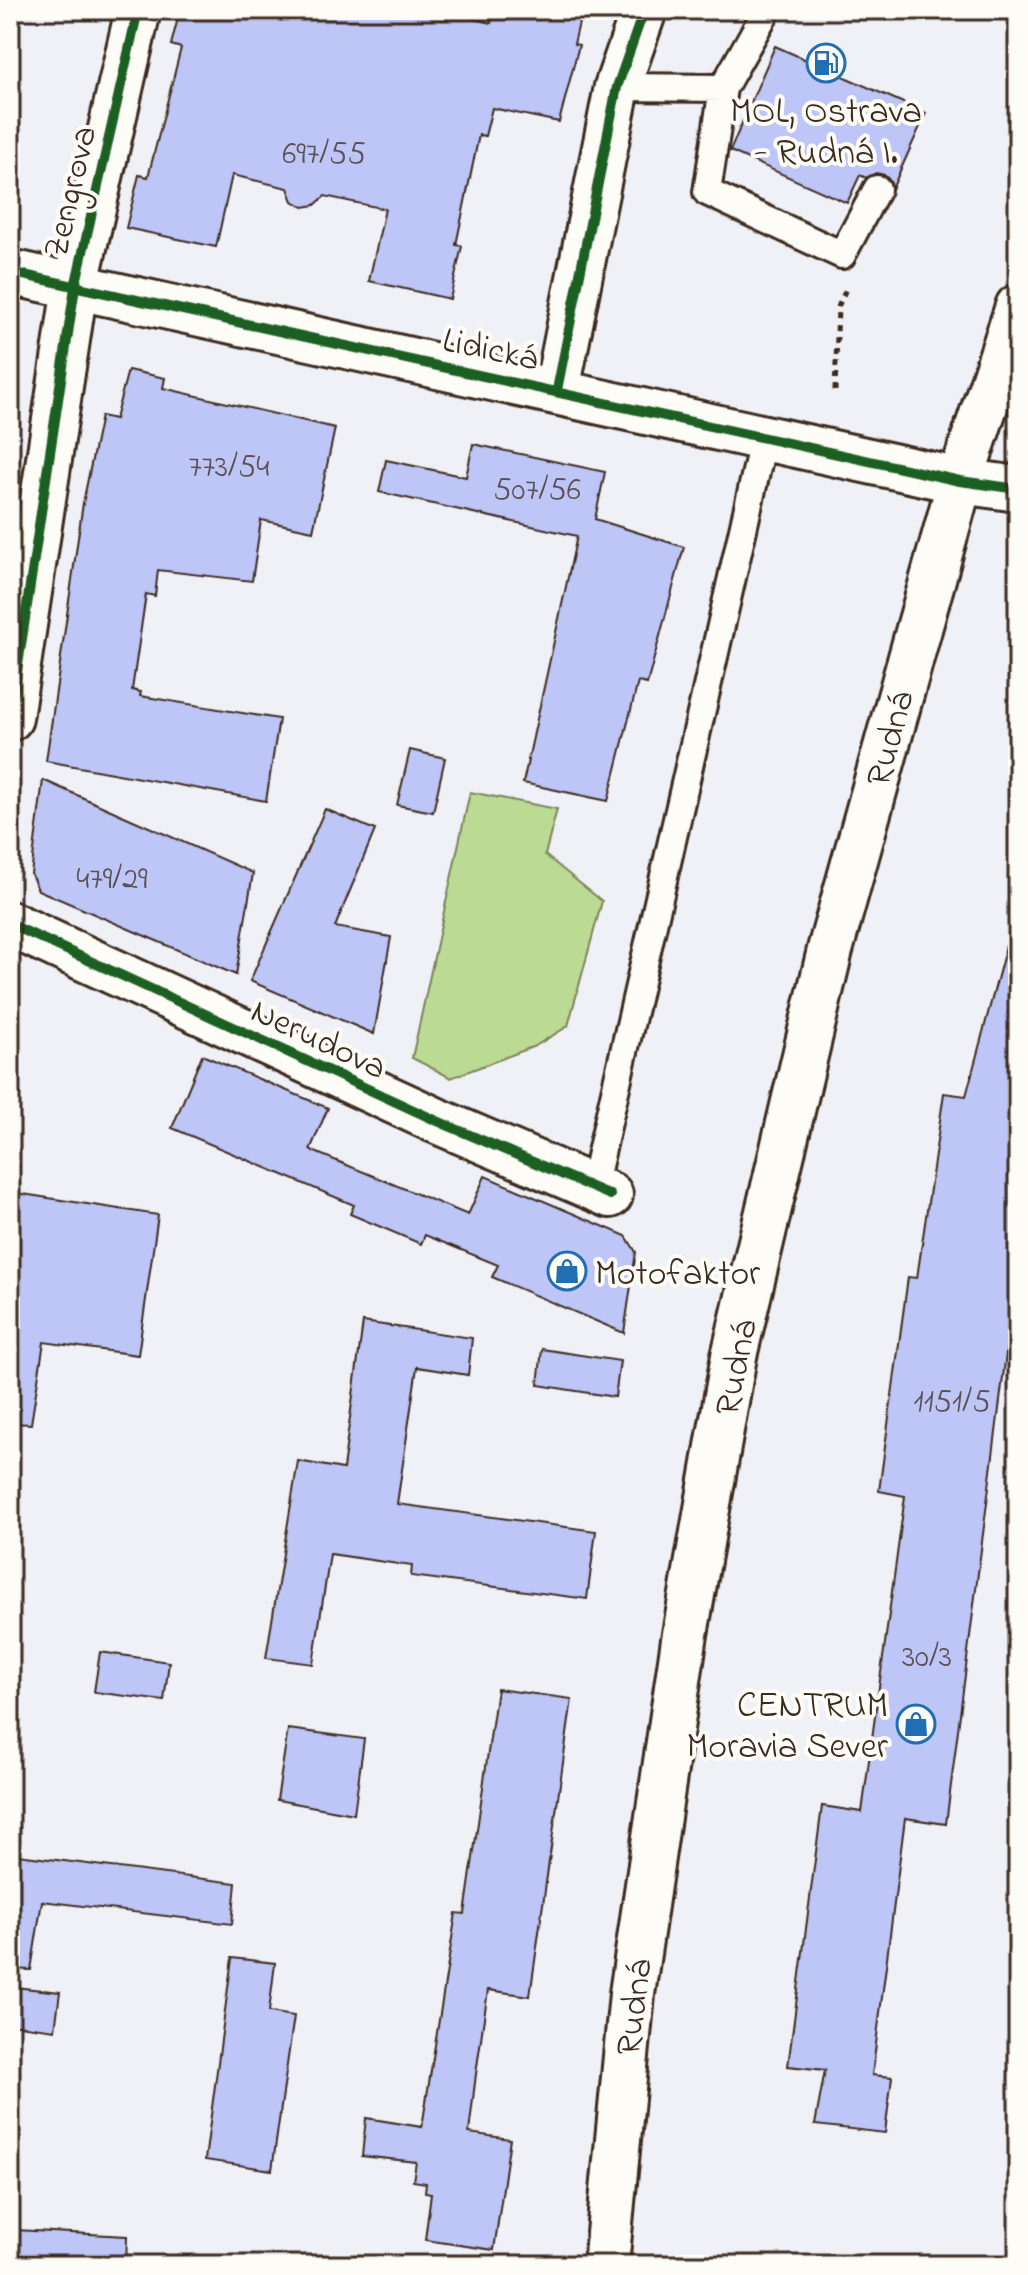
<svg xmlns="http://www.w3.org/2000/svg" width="1028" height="2275" font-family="'Indie Flower',sans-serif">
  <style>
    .green { fill: #bbda93; stroke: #7b8258; stroke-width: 2 }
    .building { fill: #bec5f7; stroke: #3b2a1e; stroke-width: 2 }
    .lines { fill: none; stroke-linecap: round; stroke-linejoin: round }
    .service-casing { stroke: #3b2a1e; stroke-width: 32 }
    .minor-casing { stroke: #3b2a1e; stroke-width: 50 }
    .primary-casing { stroke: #3b2a1e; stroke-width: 50 }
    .path { stroke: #3b2a1e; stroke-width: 5; stroke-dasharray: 6 6; stroke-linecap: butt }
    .service { stroke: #fdfcf7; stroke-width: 26 }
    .minor { stroke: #fdfcf7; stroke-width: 44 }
    .primary { stroke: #fdfcf7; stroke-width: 44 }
    .cycleway-casing { stroke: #fdfcf7; stroke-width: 15 }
    .cycleway { stroke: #1b5e20; stroke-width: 10 }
    .labels { text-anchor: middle; stroke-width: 8; stroke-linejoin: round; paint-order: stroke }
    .number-label { font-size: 32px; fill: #5c5154 }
    .poi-label { font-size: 36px; fill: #3b2a1e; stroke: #fdfcf7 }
    .street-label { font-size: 36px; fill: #3b2a1e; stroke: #fdfcf7 }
  </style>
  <rect width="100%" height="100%" fill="#f0f1f7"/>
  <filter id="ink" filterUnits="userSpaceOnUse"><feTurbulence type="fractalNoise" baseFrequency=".0125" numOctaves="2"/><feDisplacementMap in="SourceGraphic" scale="16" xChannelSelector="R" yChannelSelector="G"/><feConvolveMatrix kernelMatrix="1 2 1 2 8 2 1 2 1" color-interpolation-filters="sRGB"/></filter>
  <g filter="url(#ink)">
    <path class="green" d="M 470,792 L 557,809 L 545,855 L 602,901 L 568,1026 L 535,1046 L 451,1078 L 412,1058 Z"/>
    <path class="building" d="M 180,10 L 438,10 L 491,23 L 495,10 L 582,10 L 574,44 L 579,45 L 559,122 L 492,108 L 485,136 L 479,135 L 456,245 L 462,246 L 450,299 L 369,281 L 385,209 L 325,196 L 315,205 L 303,207 L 293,201 L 288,188 L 232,175 L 216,247 L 126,228 L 139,175 L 148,177 L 181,48 L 171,45 Z
      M 775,46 L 926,113 L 893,187 L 884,175 L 876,173 L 866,178 L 860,175 L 847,203 L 730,151 Z
      M 128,370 L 165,378 L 163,388 L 335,428 L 313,531 L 261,520 L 252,581 L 158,570 L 155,596 L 146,594 L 132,690 L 141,692 L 140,696 L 279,719 L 266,801 L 46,761 L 83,503 L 101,416 L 115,419 Z
      M 473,444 L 605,472 L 595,519 L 684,547 L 647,684 L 638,682 L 608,801 L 523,783 L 577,536 L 379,492 L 386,460 L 466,477 Z
      M 410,750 L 445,758 L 433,812 L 397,805 Z
      M 43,780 L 253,873 L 236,975 L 38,890 L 31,874 Z
      M 325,809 L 375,830 L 335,927 L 391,937 L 374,1034 L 250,981 Z
      M 1006,946 L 1018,948 L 1018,1291 L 1014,1291 L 946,1824 L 905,1818 L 872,2075 L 892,2077 L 885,2133 L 815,2125 L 825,2070 L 788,2066 L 822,1806 L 862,1812 L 905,1496 L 879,1491 L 908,1277 L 917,1278 L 944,1093 L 966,1096 Z
      M 202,1055 L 328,1108 L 310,1150 L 468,1215 L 485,1176 L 626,1236 L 636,1252 L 624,1333 L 492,1277 L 498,1265 L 425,1235 L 421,1244 L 350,1214 L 354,1205 L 172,1128 Z
      M 10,1192 L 158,1215 L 138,1355 L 44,1342 L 31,1424 L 10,1423 Z
      M 363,1322 L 472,1338 L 468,1375 L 417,1367 L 397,1504 L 596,1531 L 587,1599 L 411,1576 L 412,1566 L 330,1554 L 313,1664 L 266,1658 L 298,1461 L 343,1469 Z
      M 542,1349 L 620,1361 L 615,1397 L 538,1385 Z
      M 100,1652 L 169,1662 L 164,1701 L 94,1692 Z
      M 497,1689 L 572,1699 L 530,1996 L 488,1990 L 476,2074 L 469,2133 L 510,2139 L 494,2250 L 425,2240 L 431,2193 L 425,2192 L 426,2183 L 413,2181 L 416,2162 L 362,2156 L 366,2118 L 422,2127 L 456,1913 L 465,1914 Z
      M 288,1729 L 364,1739 L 354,1814 L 277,1800 Z
      M 10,1854 L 236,1883 L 232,1924 L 42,1901 L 31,1970 L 10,1969 Z
      M 232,1958 L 275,1963 L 269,2012 L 294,2016 L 272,2170 L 205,2160 Z
      M 14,1987 L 60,1992 L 55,2030 L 10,2024 Z
      M 15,2230 L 127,2236 L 126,2265 L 12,2265 Z"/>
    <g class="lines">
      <g class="service-casing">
        <path id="service" d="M 617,87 L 723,88 L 767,10
          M 723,88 L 707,192 L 842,255 L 877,189
          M 593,1188 L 764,437"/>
      </g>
      <g class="minor-casing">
        <path id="minor" d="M 10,272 L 960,481 L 1018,489
          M 557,390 L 617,87 L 644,10
          M 10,718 L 75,287 L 138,10
          M 10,924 L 435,1120 L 610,1195"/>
      </g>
      <g class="primary-casing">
        <path id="primary" d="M 606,2265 L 632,1994 L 684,1640 L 734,1356 L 830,950 L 960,481 L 1018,307"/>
      </g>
      <path class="path" d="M 835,391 L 838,307 L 846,289"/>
      <use href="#service" class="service"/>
      <use href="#minor" class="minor"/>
      <use href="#primary" class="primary"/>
      <g class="cycleway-casing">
        <path id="cycleway" d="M 10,272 L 960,481 L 1018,489
          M 557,390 L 617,87 L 644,10
          M 10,718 L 75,287 L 138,10
          M 10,924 L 435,1120 L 610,1195"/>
      </g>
      <use href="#cycleway" class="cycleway"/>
    </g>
  </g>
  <defs>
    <g id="fuel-ring" transform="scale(2)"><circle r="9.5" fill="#fdfcf7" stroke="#1f6fb2" stroke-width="1.5"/><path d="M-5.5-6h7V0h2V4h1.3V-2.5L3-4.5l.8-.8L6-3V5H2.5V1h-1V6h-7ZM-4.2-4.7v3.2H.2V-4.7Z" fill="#1f6fb2"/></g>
    <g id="shop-ring" transform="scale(2)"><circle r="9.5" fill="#fdfcf7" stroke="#1f6fb2" stroke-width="1.5"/><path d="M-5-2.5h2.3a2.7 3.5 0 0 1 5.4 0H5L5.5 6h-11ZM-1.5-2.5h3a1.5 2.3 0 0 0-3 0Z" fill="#1f6fb2"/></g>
  </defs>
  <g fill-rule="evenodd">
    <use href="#fuel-ring" x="826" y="63"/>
    <use href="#shop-ring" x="567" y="1271"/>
    <use href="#shop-ring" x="916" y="1724"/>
  </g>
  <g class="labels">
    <g class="number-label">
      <text x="324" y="163">697/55</text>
      <text x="229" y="476">773/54</text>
      <text x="537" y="499">507/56</text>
      <text x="112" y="888">479/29</text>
      <text x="952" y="1411">1151/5</text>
      <text x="927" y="1666">30/3</text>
    </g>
    <g class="poi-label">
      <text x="826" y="122">MOL, Ostrava<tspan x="826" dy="41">- Rudná I.</tspan></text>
      <text x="595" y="1284" text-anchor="start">Motofaktor</text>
      <text x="888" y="1716" text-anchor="end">CENTRUM<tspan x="888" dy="41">Moravia Sever</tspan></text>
    </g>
    <g class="street-label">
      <text transform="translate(68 191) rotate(-77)" y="13">Zengrova</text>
      <text transform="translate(491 347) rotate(12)" y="13">Lidická</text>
      <text transform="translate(888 738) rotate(-75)" y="13">Rudná</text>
      <text transform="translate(320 1037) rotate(25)" y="13">Nerudova</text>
      <text transform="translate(734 1367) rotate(-79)" y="13">Rudná</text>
      <text transform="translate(632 2007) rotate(-83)" y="13">Rudná</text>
    </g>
  </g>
  <rect width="1028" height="2275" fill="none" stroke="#fdfcf7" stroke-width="40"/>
  <rect x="20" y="20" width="988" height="2235" fill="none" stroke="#3b2a1e" stroke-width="3" filter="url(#ink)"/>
</svg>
